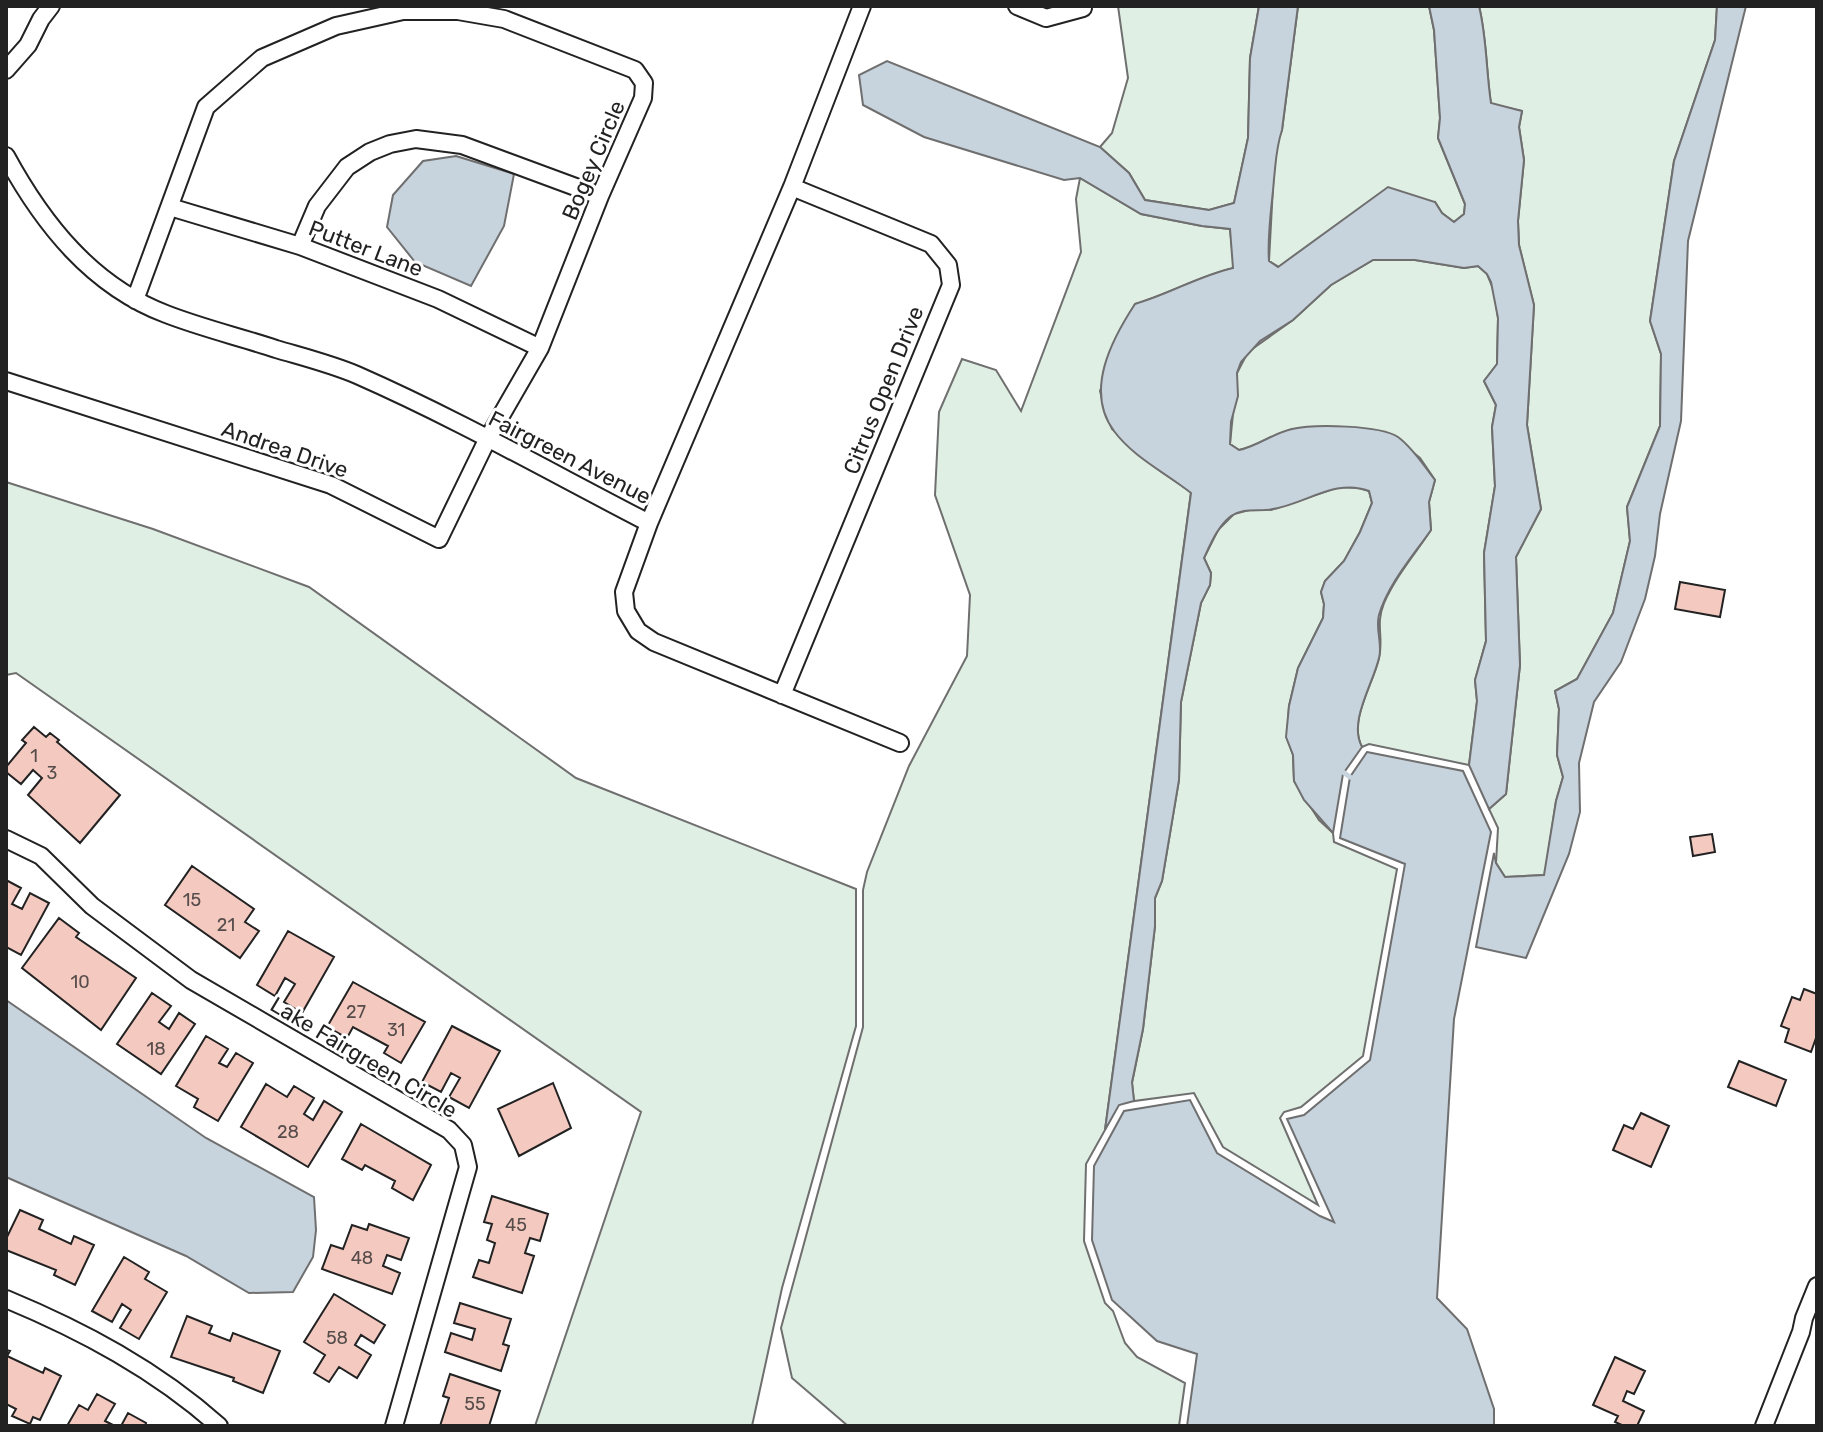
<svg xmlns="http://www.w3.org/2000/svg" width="1823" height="1432" font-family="Rubik,sans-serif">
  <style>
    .green { fill: #e0efe3; stroke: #6f6f6f; stroke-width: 2 }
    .water { fill: #c7d3dd; stroke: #6f6f6f; stroke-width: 2 }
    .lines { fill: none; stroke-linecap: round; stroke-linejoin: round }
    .stream { stroke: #c7d3dd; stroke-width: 5 }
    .building { fill: #f3c9c0; stroke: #222; stroke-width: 2 }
    .minor-casing { stroke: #222; stroke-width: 20 }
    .minor { stroke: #fff; stroke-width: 16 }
    .labels { text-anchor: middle; stroke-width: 6; stroke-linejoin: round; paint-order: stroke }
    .number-label { font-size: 18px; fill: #564c4a }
    .street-label { font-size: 22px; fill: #222; stroke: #fff }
  </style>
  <rect width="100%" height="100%" fill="#fff"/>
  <path class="green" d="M 1118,6 L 1259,6 L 1250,58 L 1248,138 L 1234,203 L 1209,210 L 1145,200 L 1129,173 L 1100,147 L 1112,133 L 1128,78 Z
    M 1298,6 L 1429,6 L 1434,30 L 1440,118 L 1438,138 L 1465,204 L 1464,214 L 1454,222 L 1442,213 L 1435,202 L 1337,225 L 1279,267 L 1269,261 L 1275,149 L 1282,130 Z
    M 1479,6 L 1717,6 L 1715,40 L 1674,161 L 1650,321 L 1661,354 L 1660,426 L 1627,507 L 1630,541 L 1613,613 L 1577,679 L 1555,691 L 1559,709 L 1557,755 L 1563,777 L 1556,801 L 1545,875 L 1505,877 L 1496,863 L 1498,828 L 1489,809 L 1506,794 L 1520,665 L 1516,557 L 1541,509 L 1527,425 L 1534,305 L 1519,245 L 1518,221 L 1524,160 L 1519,127 L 1522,111 L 1491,104 C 1486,71 1487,39 1479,6 Z
    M 1080,178 L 1141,214 L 1202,226 L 1230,229 L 1234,268 C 1199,276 1169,294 1135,304 L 1125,324 L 1100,391 L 1105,410 L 1112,429 L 1160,471 L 1191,492 L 1105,1130 L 1086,1164 L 1084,1241 L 1105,1303 L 1113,1311 L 1125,1343 L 1137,1357 L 1185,1383 L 1179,1426 L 848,1426 L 792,1378 L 781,1328 L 863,1027 L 863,890 L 867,872 L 909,766 L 967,656 L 970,595 L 935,495 L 939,412 L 962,359 L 996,370 L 1021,411 L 1081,252 L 1076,199 Z
    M 1373,260 L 1415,260 L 1464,268 L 1478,266 L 1487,274 L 1494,291 L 1498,318 L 1497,364 L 1484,381 L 1496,405 L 1492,427 L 1495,486 L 1484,553 L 1486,641 L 1475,680 L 1477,701 L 1469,765 L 1369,744 L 1362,747 C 1348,721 1373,685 1379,658 C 1384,638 1375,625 1384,603 C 1396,576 1415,554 1431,530 L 1429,502 L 1435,480 L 1420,458 L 1410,450 L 1292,429 L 1255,446 L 1239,450 L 1230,444 L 1237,373 L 1248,352 L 1293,320 L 1331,285 Z
    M 6,482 L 153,529 L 309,587 L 576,778 L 856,889 L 856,1026 L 782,1288 L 752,1426 L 535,1426 L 641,1112 L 16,673 L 6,675 Z
    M 1339,487 L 1359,488 L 1369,491 L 1372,503 L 1360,532 L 1344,561 L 1325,581 L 1321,592 L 1324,604 L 1323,618 L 1298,668 L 1289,706 L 1287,737 L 1293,755 L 1294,781 L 1319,820 L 1333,833 L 1334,842 L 1397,869 L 1363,1056 L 1301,1107 L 1284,1112 L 1280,1118 L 1318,1205 L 1223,1147 L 1194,1093 L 1134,1101 L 1132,1083 L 1143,1029 L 1155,926 L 1155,898 L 1162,881 L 1179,780 L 1181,702 L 1201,603 L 1210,585 L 1211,573 L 1204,558 L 1218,530 L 1234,514 L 1257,508 L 1271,510 Z"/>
  <path class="water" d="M 1259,6 L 1298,6 L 1282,130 C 1276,148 1276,161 1274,179 C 1272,207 1267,233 1269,261 L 1278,267 L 1388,187 L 1435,202 L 1442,213 L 1454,222 L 1464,214 L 1465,204 L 1438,138 L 1440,118 L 1434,30 L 1429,6 L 1479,6 C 1487,39 1486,70 1491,103 L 1522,111 L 1519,127 L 1524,160 L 1518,221 L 1519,245 L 1534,305 L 1527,425 L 1541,509 L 1516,557 L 1520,665 L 1506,794 L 1489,809 L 1469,765 L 1477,701 L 1475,680 L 1486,641 L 1484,553 L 1495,486 L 1492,427 L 1496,405 L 1484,381 L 1497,364 L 1498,318 L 1491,282 L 1487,274 L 1478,266 L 1464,268 L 1415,260 L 1373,260 L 1331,285 L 1293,320 L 1260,341 L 1241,362 L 1237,373 L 1238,396 L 1231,422 L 1230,444 L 1239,450 C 1258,446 1273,433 1292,429 C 1314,424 1380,425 1398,437 C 1413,448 1424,466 1435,480 L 1429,502 L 1431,530 C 1413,556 1388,584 1379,615 C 1375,629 1383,644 1379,658 C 1373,684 1348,722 1362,747 L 1343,774 L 1333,833 L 1304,800 L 1294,781 L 1293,755 L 1286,737 L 1289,706 L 1298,668 L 1323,618 L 1324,604 L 1321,592 L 1325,581 L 1344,561 L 1360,532 L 1372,503 L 1369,491 C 1335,478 1306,504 1273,509 C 1259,512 1244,507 1231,516 C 1218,526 1211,543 1204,558 L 1211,573 L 1210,585 L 1201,603 L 1181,702 L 1179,780 L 1162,881 L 1155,898 L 1155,926 L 1143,1029 L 1132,1082 L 1134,1101 L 1119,1105 L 1105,1130 L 1191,493 C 1166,473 1133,457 1114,431 C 1084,391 1112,339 1135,304 C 1170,294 1198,276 1233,268 L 1230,229 L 1202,226 L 1141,214 L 1080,178 L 1064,180 L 924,137 L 863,105 L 859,75 L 887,61 L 1100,147 L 1129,173 L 1145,200 L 1209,210 L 1234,203 L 1248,138 L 1250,58 Z
    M 1717,6 L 1746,6 L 1688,241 L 1681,421 L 1660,514 L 1655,556 L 1645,599 L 1621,662 L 1594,702 L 1579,763 L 1580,812 L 1569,854 L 1526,958 L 1476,947 L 1494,853 L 1496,863 L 1505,877 L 1544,875 L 1556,801 L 1563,777 L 1557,755 L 1559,709 L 1555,691 L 1577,679 L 1613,613 L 1630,541 L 1627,507 L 1660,426 L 1661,354 L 1650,321 L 1674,161 L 1715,40 Z
    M 456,156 L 514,174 L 504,226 L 471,286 L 415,262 L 387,227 L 393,195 L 423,161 Z
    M 1367,752 L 1463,771 L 1491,832 L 1454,1019 L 1437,1298 L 1467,1329 L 1494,1409 L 1494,1426 L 1187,1426 L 1197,1354 L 1157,1341 L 1112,1300 L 1092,1240 L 1094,1166 L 1124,1111 L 1190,1100 L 1217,1153 L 1320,1216 L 1334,1222 L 1287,1119 L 1304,1115 L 1370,1060 L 1405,864 L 1340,838 L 1350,777 Z
    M 6,1000 L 206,1138 L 314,1197 L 316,1230 L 313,1257 L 293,1292 L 249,1293 L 186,1256 L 6,1177 Z"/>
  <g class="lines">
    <path class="stream" d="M 1340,770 L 1350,777"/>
  </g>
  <path class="building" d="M 1680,582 L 1725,590 L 1720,617 L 1675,609 Z
    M 34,727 L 46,737 L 50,733 L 59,740 L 57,742 L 120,795 L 80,843 L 28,795 L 42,778 L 33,770 L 21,784 L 6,772 L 6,767 L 26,743 L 22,740 Z
    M 1712,834 L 1715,852 L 1693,856 L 1690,837 Z
    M 192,866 L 254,909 L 245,922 L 259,931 L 240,958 L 165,905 Z
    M 6,880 L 21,888 L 12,904 L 22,909 L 30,893 L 49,903 L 21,955 L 6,947 Z
    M 59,918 L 79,933 L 76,937 L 136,978 L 101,1030 L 22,968 Z
    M 288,931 L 334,957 L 302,1013 L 284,1002 L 295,984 L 285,978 L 275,996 L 257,985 Z
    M 353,982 L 425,1022 L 401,1063 L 384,1053 L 388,1046 L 353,1027 L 347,1038 L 327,1027 Z
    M 1804,989 L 1817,994 L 1817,1035 L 1811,1052 L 1785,1042 L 1789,1029 L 1781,1026 L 1792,997 L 1800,1000 Z
    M 152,993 L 171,1006 L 159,1022 L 169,1029 L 179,1013 L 195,1024 L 161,1074 L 117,1044 Z
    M 452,1026 L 500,1051 L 469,1108 L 449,1097 L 460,1078 L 451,1073 L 441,1092 L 422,1082 Z
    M 206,1036 L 228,1049 L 219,1063 L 227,1067 L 236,1053 L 253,1063 L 218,1121 L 194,1107 L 198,1099 L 176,1086 Z
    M 1739,1061 L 1786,1080 L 1776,1106 L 1728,1087 Z
    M 553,1083 L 571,1128 L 519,1156 L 498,1109 Z
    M 266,1084 L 287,1097 L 294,1086 L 314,1098 L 304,1114 L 313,1120 L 324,1101 L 342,1112 L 308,1167 L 241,1127 Z
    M 1641,1113 L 1669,1126 L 1651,1167 L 1613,1150 L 1624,1125 L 1633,1129 Z
    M 361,1124 L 431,1165 L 413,1200 L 392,1188 L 395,1181 L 365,1165 L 362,1170 L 342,1159 Z
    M 492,1196 L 548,1214 L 540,1241 L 530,1238 L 525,1253 L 534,1256 L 522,1293 L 473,1277 L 479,1260 L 489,1263 L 495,1243 L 487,1240 L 492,1224 L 484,1222 Z
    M 20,1210 L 43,1220 L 39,1229 L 71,1244 L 74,1236 L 94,1245 L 75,1285 L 54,1275 L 56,1270 L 6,1250 L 6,1239 Z
    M 369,1224 L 409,1238 L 401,1260 L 387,1255 L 383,1266 L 400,1273 L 392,1294 L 322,1269 L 331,1245 L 343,1249 L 352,1225 L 367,1230 Z
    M 124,1257 L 149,1272 L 145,1279 L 167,1292 L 139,1339 L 120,1328 L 131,1310 L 122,1304 L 112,1322 L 92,1311 Z
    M 334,1294 L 385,1325 L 374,1343 L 361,1335 L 355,1345 L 371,1355 L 357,1378 L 339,1367 L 329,1382 L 314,1373 L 325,1355 L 304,1342 Z
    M 460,1303 L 511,1319 L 503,1344 L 509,1346 L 501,1371 L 445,1352 L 451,1333 L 472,1340 L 475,1329 L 454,1323 Z
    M 187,1316 L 212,1326 L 209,1333 L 230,1341 L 233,1333 L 280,1351 L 263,1393 L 233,1381 L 234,1378 L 171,1357 Z
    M 6,1350 L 10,1351 L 7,1356 L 43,1373 L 45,1368 L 61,1376 L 40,1420 L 33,1417 L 30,1424 L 12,1416 L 16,1409 L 6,1404 Z
    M 1615,1357 L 1645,1371 L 1634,1394 L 1627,1391 L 1623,1401 L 1644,1411 L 1637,1426 L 1624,1426 L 1615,1422 L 1618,1416 L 1593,1405 Z
    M 450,1374 L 500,1391 L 489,1426 L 440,1426 L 449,1398 L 443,1396 Z
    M 97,1394 L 115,1404 L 105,1421 L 115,1426 L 67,1426 L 79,1405 L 88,1410 Z
    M 128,1413 L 146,1423 L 145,1426 L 121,1426 Z"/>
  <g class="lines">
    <g class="minor-casing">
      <path id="minor" d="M 862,6 L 792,187 L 649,523 L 624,592 L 626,611 L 638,631 L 654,642 L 900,743
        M 1017,6 L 1046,18 L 1083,8
        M 6,70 L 28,45 L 41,19 L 51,6
        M 6,156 C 43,224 92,286 166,314 C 202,328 240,337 276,349 C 303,357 331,364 357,375 C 457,419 552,473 649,523
        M 170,207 L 300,246 L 438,299 L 540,348
        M 300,246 L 317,206 L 347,167 L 370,152 L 390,144 L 416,139 L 462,145 L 600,196
        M 6,381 L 331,485 L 439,539 L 487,440 L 540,348 L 600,196 L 643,98 L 644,83 L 635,70 L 504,19 L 458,11 L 403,11 L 336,26 L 262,58 L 206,107 L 135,300
        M 782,695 L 951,285 L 948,265 L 931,244 L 792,187
        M 6,839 L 41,856 L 92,906 L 191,980 L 449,1130 L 463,1145 L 468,1167 L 394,1426
        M 6,1299 C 83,1331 156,1370 219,1426
        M 1764,1426 L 1801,1332 L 1804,1318 L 1817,1286"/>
    </g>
    <use href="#minor" class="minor"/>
  </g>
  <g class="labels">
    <g class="number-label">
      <text x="34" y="762">1</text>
      <text x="52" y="779">3</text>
      <text x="192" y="906">15</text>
      <text x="226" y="931">21</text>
      <text x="80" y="988">10</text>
      <text x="356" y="1018">27</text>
      <text x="396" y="1036">31</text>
      <text x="156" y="1055">18</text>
      <text x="288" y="1138">28</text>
      <text x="516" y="1231">45</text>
      <text x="362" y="1264">48</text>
      <text x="337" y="1344">58</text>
      <text x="475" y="1410">55</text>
    </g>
    <g class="street-label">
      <text transform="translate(593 160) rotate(-67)" y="8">Bogey Circle</text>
      <text transform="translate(366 248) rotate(21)" y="8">Putter Lane</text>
      <text transform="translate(883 390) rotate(-68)" y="8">Citrus Open Drive</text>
      <text transform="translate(285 449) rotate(19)" y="8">Andrea Drive</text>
      <text transform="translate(570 457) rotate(27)" y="8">Fairgreen Avenue</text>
      <text transform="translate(364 1057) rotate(31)" y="8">Lake Fairgreen Circle</text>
    </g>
  </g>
  <rect width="1823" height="1432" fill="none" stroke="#222222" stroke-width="16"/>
</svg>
